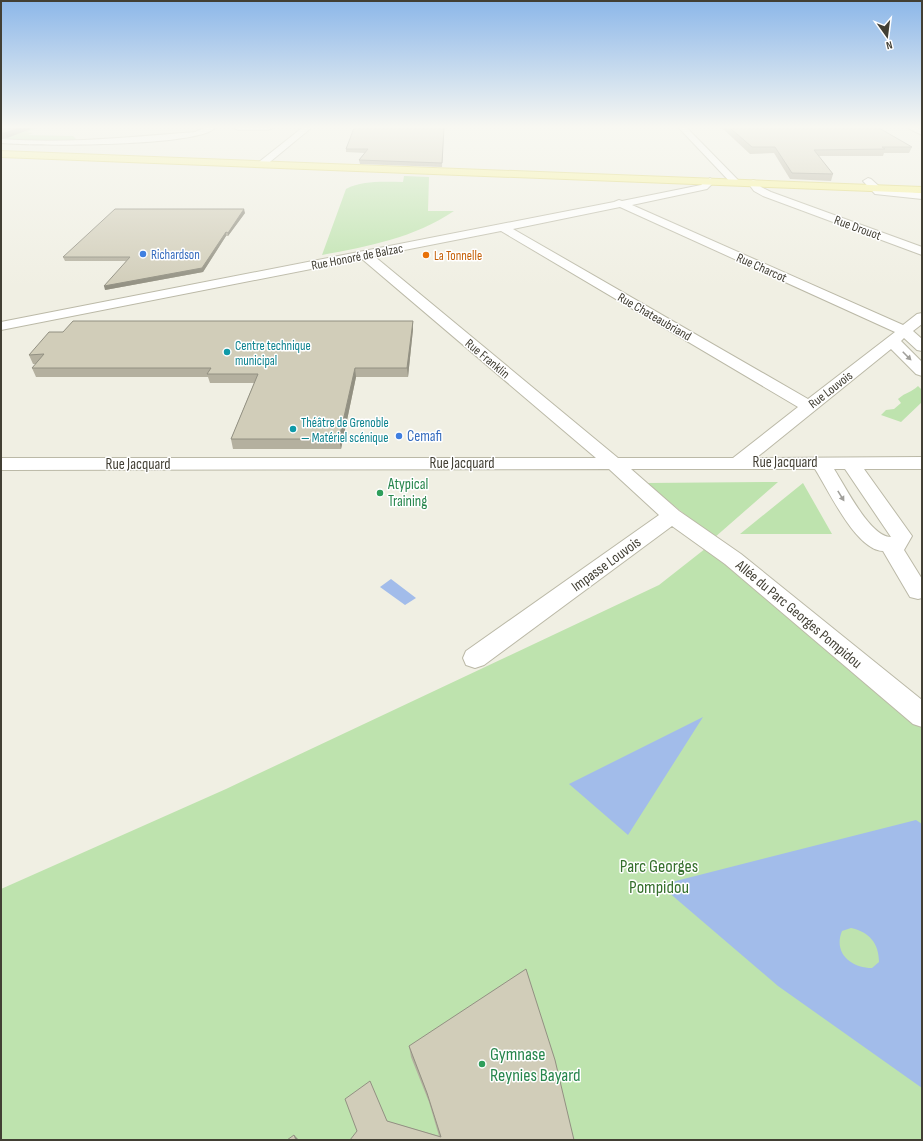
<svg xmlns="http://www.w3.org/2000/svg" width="923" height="1141" font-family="'Sofia Sans Condensed',sans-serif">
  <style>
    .green { fill: #bee3ae }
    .water { fill: #a2bcea; fill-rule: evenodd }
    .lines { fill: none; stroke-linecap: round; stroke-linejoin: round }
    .minor-casing { stroke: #bbb9a7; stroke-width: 2 }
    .major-casing { stroke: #dbd367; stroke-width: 2 }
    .minor { fill: #fff; fill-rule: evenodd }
    .major { fill: #f7f295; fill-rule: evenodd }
    .wall { fill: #b4b09f }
    .shaded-wall { fill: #929082 }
    .building { fill: #d1cdb9; stroke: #929082 }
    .oneway { fill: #a09f9a }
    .shop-dot { fill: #3f7fe0; stroke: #fff; stroke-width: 1.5 }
    .food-dot { fill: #e8710a; stroke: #fff; stroke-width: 1.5 }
    .culture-dot { fill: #0f9aa8; stroke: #fff; stroke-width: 1.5 }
    .leisure-dot { fill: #2e9e5b; stroke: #fff; stroke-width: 1.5 }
    .labels { text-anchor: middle; stroke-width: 3; stroke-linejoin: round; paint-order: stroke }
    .far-street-label { font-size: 13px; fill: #423f34; stroke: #fff }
    .far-shop-label { font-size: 13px; fill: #366cbe; stroke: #fff; text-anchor: start }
    .far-food-label { font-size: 13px; fill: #c56008; stroke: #fff; text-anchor: start }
    .far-culture-label { font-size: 13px; fill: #0d838f; stroke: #fff; text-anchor: start }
    .shop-label { font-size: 15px; fill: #366cbe; stroke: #fff; text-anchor: start }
    .street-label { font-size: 15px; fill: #423f34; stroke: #fff }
    .leisure-label { font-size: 15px; fill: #27864d; stroke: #fff; text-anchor: start }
    .near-park-label { font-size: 18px; fill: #356f2c; stroke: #fff }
    .near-leisure-label { font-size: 18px; fill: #27864d; stroke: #fff; text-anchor: start }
  </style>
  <rect width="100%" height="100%" fill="#f0efe3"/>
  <path class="green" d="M 1,128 L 47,128 L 37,128 L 27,132 L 33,133 L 28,135 L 73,136 L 77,140 L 35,142 L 1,138 Z
    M 404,176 L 429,177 L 428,211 L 454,211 C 414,238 369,246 322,255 L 346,189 C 363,180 384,182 403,182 Z
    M 918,386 L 922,390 L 922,402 L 901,422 L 881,415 L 886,410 L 894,409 L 901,403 L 898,399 C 906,392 912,392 918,386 Z
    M 778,482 L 714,538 L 646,483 Z
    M 803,483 L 832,534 L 740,534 Z
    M 715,541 L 922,709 L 922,1140 L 1,1140 L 1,889 L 226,789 L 659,585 Z"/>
  <path class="water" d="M 391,579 L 416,598 L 405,605 L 380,587 Z
    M 703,717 L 628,835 L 569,784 Z
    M 916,820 L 922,824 L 922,1088 L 778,986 L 660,885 ZM 851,928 C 869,932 879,943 879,962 L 872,968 C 851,968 833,953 842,931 Z"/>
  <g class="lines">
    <g class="minor-casing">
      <path id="minor" d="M 204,128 L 215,128 C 196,147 34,146 1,143 L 1,139 C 66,144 130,137 195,132 Z
        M 234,128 L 272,128 L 268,130 L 238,130 Z
        M 302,128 L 311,128 L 265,166 L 259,166 L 259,162 Z
        M 679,128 L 687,128 L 738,180 L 740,182 L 738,184 L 732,184 Z
        M 908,128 L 918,128 L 922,130 L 922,135 Z
        M 710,178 L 715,181 L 707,189 L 632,205 L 903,325 L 917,314 L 922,313 L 922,324 L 913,331 L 922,339 L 922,351 L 917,350 L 904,338 L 901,341 L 922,362 L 922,376 L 916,374 L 891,349 L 756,458 L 922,457 L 922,469 L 864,469 L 912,536 L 904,550 L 922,579 L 922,598 L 918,599 L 910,597 L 883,551 C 856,550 829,491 815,469 L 631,469 L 679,511 L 741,554 L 922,700 L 922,727 L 913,724 L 725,564 L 672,526 L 484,665 L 475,668 L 466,665 L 463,658 L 466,651 L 659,515 L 609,469 L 1,470 L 1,458 L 596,458 L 362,259 L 1,330 L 1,322 L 614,202 L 619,200 L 622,201 L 701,185 ZM 620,207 L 895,332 L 808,399 L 513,229 ZM 501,231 L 798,407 L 733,458 L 618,458 L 374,256 ZM 834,469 L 845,469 L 891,537 C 870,537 845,486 834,469 Z
        M 868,178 L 871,179 L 882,189 L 922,193 L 922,199 L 875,194 L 863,181 Z
        M 753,180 L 756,181 L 761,187 L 771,192 L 922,247 L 922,255 L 763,196 L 754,191 L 748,183 Z"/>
    </g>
    <g class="major-casing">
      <path id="major" d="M 1,151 L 922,187 L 922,193 L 1,157 Z"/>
    </g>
    <use href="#minor" class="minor"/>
    <use href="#major" class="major"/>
  </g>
  <path class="wall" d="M 1,128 L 33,128 L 7,138 L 1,138 Z
    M 444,128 L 442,167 L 360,164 L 359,160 L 365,153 L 346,152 L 346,149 Z
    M 722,128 L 879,128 L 912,147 L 909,153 L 884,153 L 883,156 L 818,156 L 833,174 L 831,181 L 790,179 L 774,153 L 750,154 Z
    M 245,213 L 228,236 L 226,236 L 203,272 L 105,290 L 126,261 L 65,261 L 63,257 Z
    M 413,321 L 413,329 L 408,377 L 356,377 L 341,449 L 233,449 L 231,439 L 254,383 L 210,383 L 208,377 L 36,377 L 32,368 L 36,364 L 33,364 L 29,355 L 63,332 Z
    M 409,1046 L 574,1140 L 350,1140 L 387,1121 L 439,1136 L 429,1102 L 411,1057 Z"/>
  <path class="shaded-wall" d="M 19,128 L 33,128 L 7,138 L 5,133 Z
    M 244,209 L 245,213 L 228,236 L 228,233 Z
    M 226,232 L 226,236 L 203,272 L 105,290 L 104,286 Z
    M 413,321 L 413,329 L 408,377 L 407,368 Z
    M 355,368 L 356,377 L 341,449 L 339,439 Z
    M 294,1135 L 299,1140 L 296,1140 Z"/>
  <path class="building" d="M 1,128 L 19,128 L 5,133 L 1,133 Z
    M 354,128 L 444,128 L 442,163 L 359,160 L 368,149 L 346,149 Z
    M 730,128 L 879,128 L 912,147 L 882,147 L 885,149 L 814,150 L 833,174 L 792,173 L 775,147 L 752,147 Z
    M 115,209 L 244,209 L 228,233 L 226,232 L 202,268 L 104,286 L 130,257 L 63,257 Z
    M 73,321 L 413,321 L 407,368 L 355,368 L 339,439 L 231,439 L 258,374 L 207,374 L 211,368 L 32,368 L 44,354 L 29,355 L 49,332 L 63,332 Z
    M 526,969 L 555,1060 L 574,1140 L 350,1140 L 357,1131 L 345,1099 L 370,1081 L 387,1121 L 441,1137 L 427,1093 L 409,1046 Z
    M 294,1135 L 296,1140 L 287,1140 Z"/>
  <defs><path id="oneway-solid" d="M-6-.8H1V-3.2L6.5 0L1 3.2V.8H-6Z"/></defs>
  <g class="oneway">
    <use href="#oneway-solid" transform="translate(907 356) rotate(45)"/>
    <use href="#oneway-solid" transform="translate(841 496) rotate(58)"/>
  </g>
  <linearGradient id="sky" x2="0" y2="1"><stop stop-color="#8cb7e9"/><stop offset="0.44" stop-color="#f8f8f2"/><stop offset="1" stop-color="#f8f8f2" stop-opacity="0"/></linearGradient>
  <rect width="923" height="288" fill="url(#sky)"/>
  <g class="shop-dot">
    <circle cx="143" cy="254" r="4"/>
    <circle cx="399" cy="436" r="4"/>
  </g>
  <circle class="food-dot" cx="426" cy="255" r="4"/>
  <g class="culture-dot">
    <circle cx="227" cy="352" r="4"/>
    <circle cx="293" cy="429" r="4"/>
  </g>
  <g class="leisure-dot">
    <circle cx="380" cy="493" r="4"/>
    <circle cx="482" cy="1064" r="4"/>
  </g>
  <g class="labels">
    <g class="far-street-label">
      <text transform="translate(858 227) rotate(20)" y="5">Rue Drouot</text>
      <text transform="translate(357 256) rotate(-11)" y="5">Rue Honoré de Balzac</text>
      <text transform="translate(762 267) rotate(24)" y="5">Rue Charcot</text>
      <text transform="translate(655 316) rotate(30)" y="5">Rue Chateaubriand</text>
      <text transform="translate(488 358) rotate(40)" y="5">Rue Franklin</text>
      <text transform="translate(830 389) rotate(-38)" y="5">Rue Louvois</text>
    </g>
    <g class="far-shop-label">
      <text x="151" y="259">Richardson</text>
    </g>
    <g class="far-food-label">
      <text x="434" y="260">La Tonnelle</text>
    </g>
    <g class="far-culture-label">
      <text x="235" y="350">Centre technique<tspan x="235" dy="15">municipal</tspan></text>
      <text x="301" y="427">Théâtre de Grenoble<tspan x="301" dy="15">— Matériel scénique</tspan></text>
    </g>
    <g class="shop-label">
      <text x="407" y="441">Cemafi</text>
    </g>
    <g class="street-label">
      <text x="785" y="467">Rue Jacquard</text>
      <text x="462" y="468">Rue Jacquard</text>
      <text x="138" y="469">Rue Jacquard</text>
      <text transform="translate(606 564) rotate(-36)" y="5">Impasse Louvois</text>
      <text transform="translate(799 614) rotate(40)" y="5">Allée du Parc Georges Pompidou</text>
    </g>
    <g class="leisure-label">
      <text x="388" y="489">Atypical<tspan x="388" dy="17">Training</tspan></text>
    </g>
    <g class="near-park-label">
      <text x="659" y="872">Parc Georges<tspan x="659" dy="21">Pompidou</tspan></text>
    </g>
    <g class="near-leisure-label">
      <text x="490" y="1060">Gymnase<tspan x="490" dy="21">Reynies Bayard</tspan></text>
    </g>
  </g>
  <rect width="923" height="1141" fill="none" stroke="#423f34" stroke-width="4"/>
  <g transform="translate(887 36) rotate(166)" stroke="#ffffff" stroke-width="3" paint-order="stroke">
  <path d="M0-3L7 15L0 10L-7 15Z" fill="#423f34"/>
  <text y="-6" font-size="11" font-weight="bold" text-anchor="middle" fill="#423f34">N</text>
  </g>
</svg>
